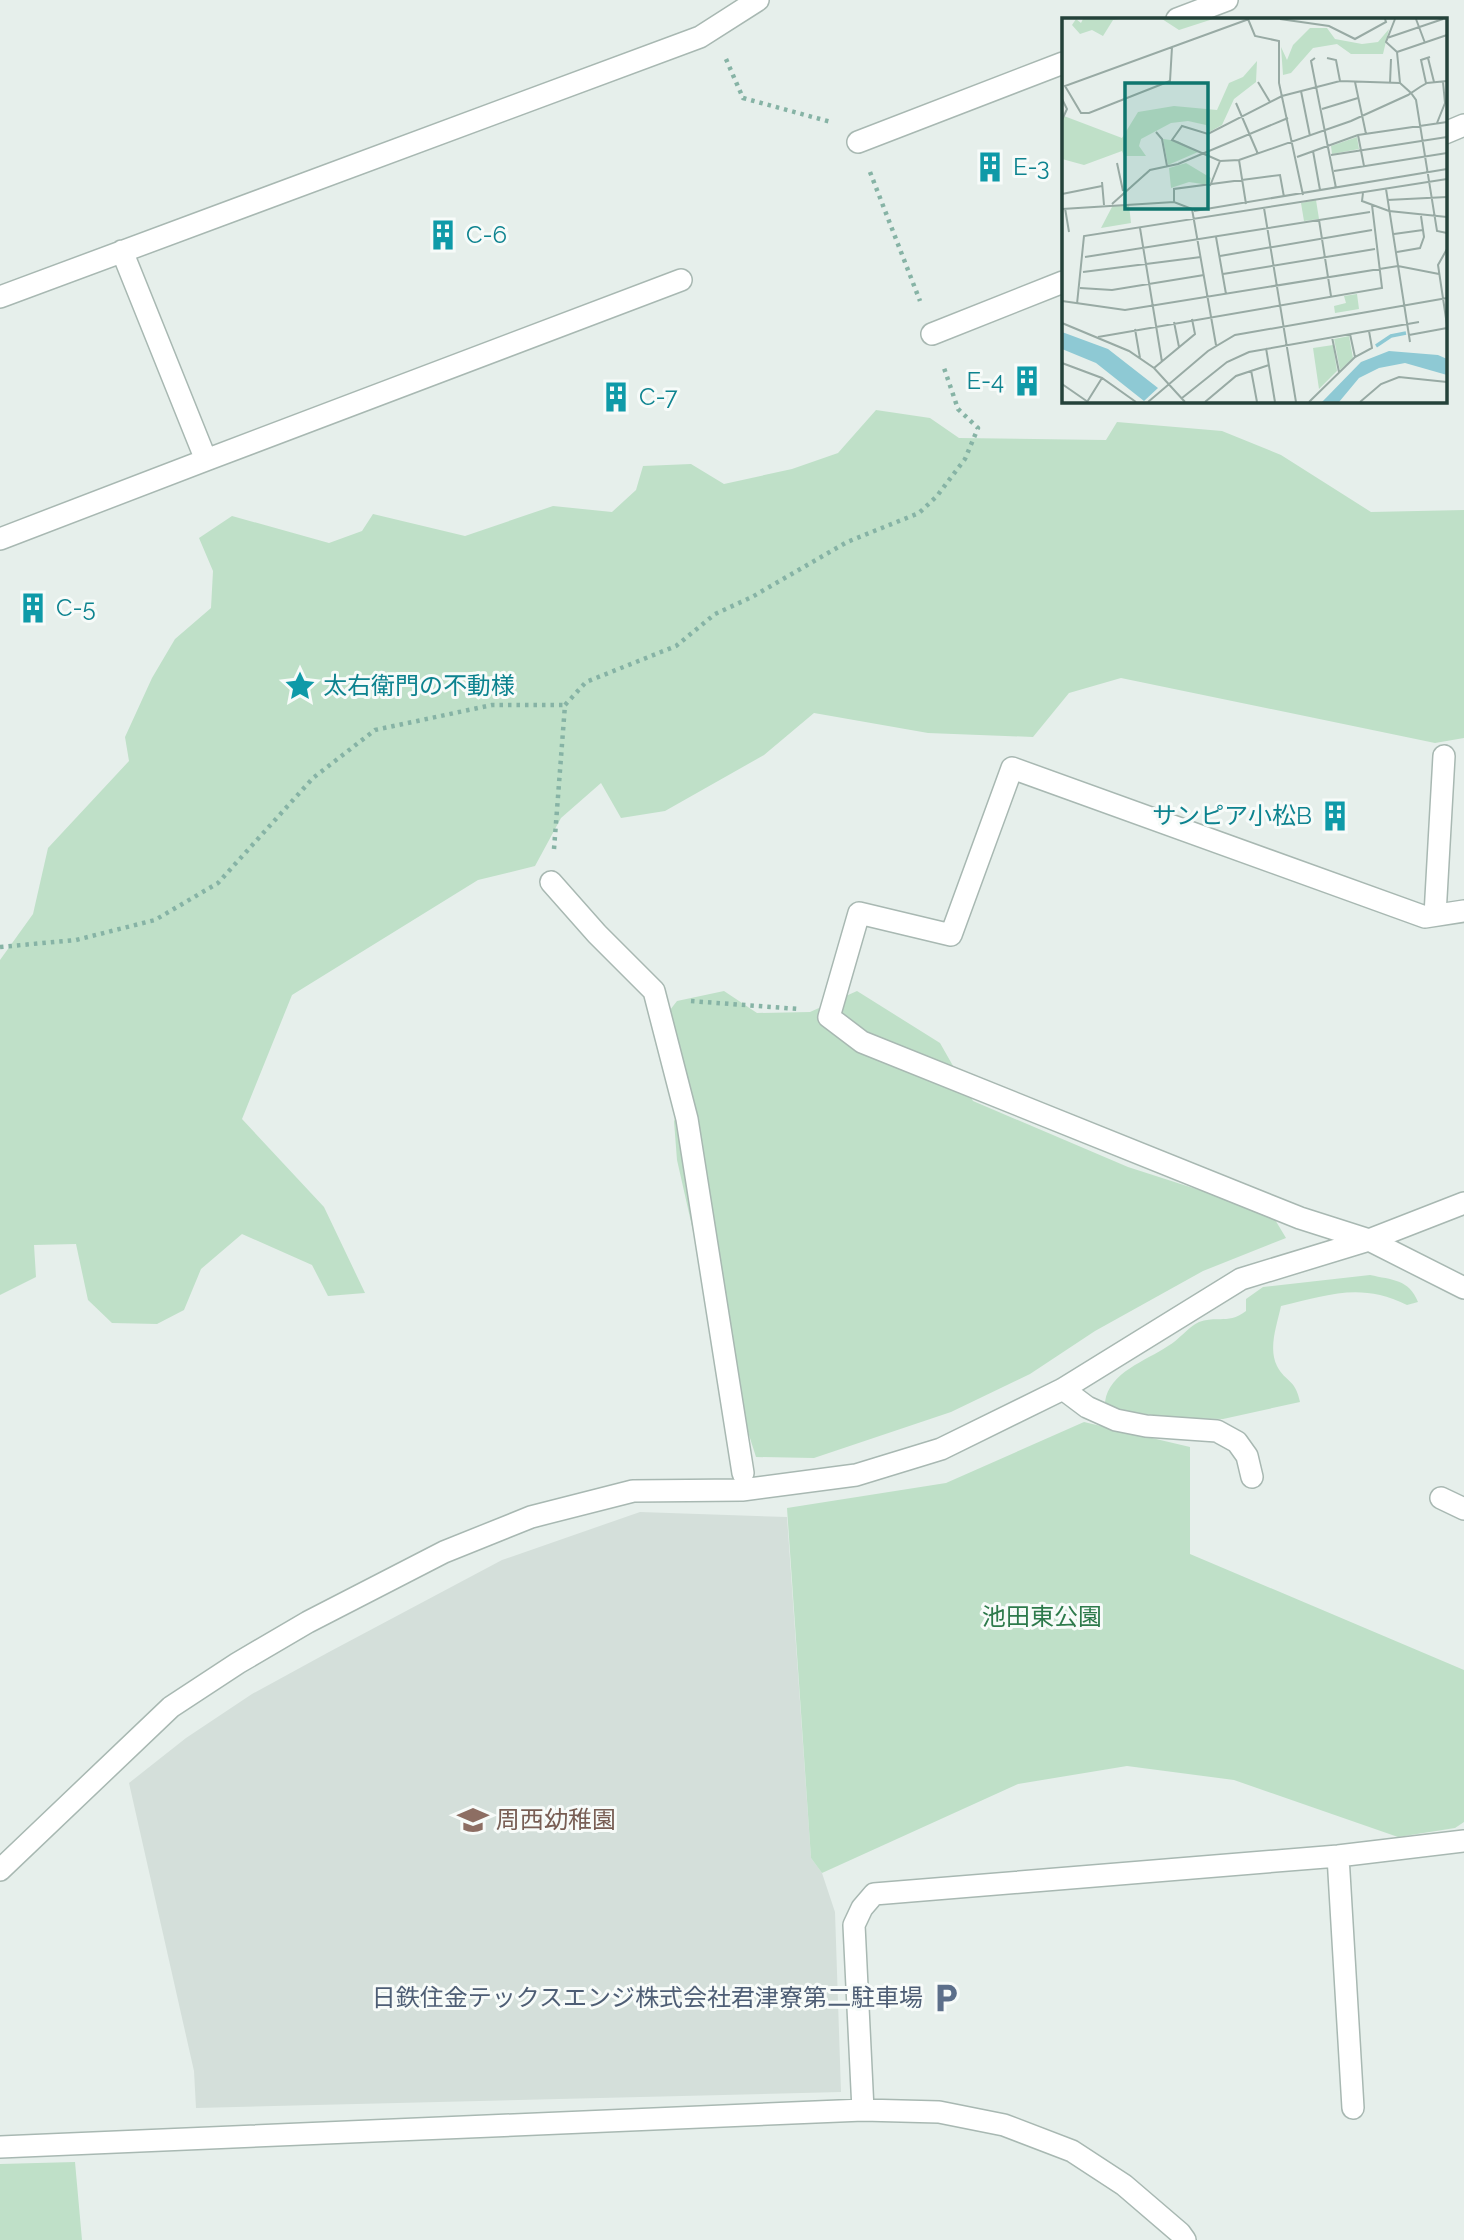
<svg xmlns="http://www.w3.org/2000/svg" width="1464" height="2240" font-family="Raleway,'Noto Sans JP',sans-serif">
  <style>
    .built { fill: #d4dfda }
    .green { fill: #bfe0c8 }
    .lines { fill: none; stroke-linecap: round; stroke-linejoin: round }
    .minor-casing { stroke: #a8b8b2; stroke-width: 24 }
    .path { stroke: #86b3a5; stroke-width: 4.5; stroke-dasharray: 3.5 5; stroke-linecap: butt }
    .minor { stroke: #fff; stroke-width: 21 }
    .labels { text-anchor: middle; stroke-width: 6; stroke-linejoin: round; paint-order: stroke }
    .culture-label { font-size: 24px; fill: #0d838f; stroke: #f7fbf9; text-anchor: start }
    .park-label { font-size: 24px; fill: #2d7a4b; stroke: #f7fbf9 }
    .education-label { font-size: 24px; fill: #785e54; stroke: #f7fbf9; text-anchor: start }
    .service-label { font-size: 24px; fill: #4e5e75; stroke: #f7fbf9; text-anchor: end }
    .inset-river { fill: none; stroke: #8ec9d4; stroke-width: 3.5 }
    .inset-road { fill: none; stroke: #98aaa4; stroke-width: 2 }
    .view { fill: #0f766e; fill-opacity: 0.15; stroke: #0f766e; stroke-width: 3.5 }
    .inset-edge { fill: none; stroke: #24423a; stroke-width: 3.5 }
  </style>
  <rect width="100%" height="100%" fill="#e6efeb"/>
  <path class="built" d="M 640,1512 L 787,1517 L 811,1858 L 822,1873 L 835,1912 L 841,2092 L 196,2108 L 194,2071 L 129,1783 L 186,1738 L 252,1694 L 329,1652 L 502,1560 Z"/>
  <path class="green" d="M 876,410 L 930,418 L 959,438 L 1106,440 L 1117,422 L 1222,431 L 1281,455 L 1371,512 L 1464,510 L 1464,738 L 1435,743 L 1121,678 L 1069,693 L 1033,737 L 928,733 L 814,713 L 764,755 L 665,811 L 621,818 L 601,783 L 561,818 L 535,866 L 478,880 L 292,995 L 242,1119 L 324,1207 L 365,1293 L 328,1296 L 312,1265 L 242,1234 L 201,1269 L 184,1310 L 157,1324 L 112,1323 L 88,1300 L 76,1244 L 34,1245 L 36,1277 L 0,1295 L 0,960 L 33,914 L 48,848 L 129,761 L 125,737 L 152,678 L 175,639 L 211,608 L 213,571 L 199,538 L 232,516 L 329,543 L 362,531 L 373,514 L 465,536 L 553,506 L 612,512 L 636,490 L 643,466 L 691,464 L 724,484 L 792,469 L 838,453 Z
    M 724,991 L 757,1013 L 810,1012 L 857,991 L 940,1043 L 973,1101 L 1128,1167 L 1221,1197 L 1274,1218 L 1286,1238 L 1203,1271 L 1095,1331 L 1030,1374 L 951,1412 L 814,1458 L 756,1457 L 715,1328 L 677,1160 L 674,1121 L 689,1093 L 663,1019 L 677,1001 Z
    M 1370,1275 C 1392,1280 1409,1279 1418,1302 L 1407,1305 C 1360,1282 1329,1295 1281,1306 C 1277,1325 1268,1348 1277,1366 C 1286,1383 1295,1378 1300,1402 L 1223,1419 L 1172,1418 L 1113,1409 L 1105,1402 C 1109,1372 1146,1361 1168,1346 C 1179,1340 1188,1327 1199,1322 C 1217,1315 1228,1325 1246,1311 L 1246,1299 L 1263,1287 Z
    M 1084,1422 L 1190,1447 L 1190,1554 L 1464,1670 L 1464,1822 L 1455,1828 L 1398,1837 L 1234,1780 L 1127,1766 L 1018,1784 L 822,1873 L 811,1858 L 787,1508 L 946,1483 Z
    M 75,2162 L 82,2240 L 0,2240 L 0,2164 Z"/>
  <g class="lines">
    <g class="minor-casing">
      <path id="minor" d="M 1177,19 L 1227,0
        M 1445,133 L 1464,125
        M 858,142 L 1063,63
        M 0,297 L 700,37 L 758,0
        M 932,334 L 1063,282
        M 206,460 L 681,280
        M 0,539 L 206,460 L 122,251
        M 551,882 L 597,934 L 654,991 L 687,1119 L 743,1473
        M 1464,911 L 1425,917 L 1012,768 L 951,935 L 859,913 L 829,1017 L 862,1042 L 1300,1218 L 1369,1240 L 1464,1288
        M 1435,915 L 1444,756
        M 1063,1389 L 1087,1407 L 1116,1420 L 1146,1426 L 1217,1431 L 1237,1442 L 1247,1456 L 1252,1477
        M 1441,1498 L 1464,1509
        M 1338,1856 L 1353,2108
        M 0,1870 L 171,1707 L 238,1663 L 308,1622 L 444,1552 L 531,1517 L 633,1491 L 742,1490 L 856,1475 L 941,1449 L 1063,1389 L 1241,1279 L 1369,1240 L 1464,1203
        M 863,2110 L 854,1925 L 862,1908 L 874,1894 L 1338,1856 L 1464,1841
        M 0,2147 L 863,2110 L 939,2112 L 1004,2125 L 1072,2151 L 1124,2185 L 1180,2233 L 1185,2240"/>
    </g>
    <path class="path" d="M 726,59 L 743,98 L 831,122
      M 870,172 L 920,301
      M 554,849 L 565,705 L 586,682 L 676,646 L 715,614 L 752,597 L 847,542 L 919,513 L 937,496 L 965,459 L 978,428 L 958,409 L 943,365
      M 0,947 L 76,940 L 155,920 L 218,883 L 313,778 L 375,730 L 492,705 L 565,705
      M 691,1001 L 798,1009"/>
    <use href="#minor" class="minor"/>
  </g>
  <defs>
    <g id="building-bare" transform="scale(2.415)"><path d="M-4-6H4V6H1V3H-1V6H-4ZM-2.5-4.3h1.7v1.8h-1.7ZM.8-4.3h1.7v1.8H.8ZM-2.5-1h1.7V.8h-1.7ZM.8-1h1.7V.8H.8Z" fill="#0f9aa8" stroke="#f7fbf9" stroke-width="2.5" paint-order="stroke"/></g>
    <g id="sight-bare" transform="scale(2.415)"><path d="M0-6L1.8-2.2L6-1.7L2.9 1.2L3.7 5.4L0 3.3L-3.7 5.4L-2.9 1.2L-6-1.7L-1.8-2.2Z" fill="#0f9aa8" stroke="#f7fbf9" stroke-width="2.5" paint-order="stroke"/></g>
    <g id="school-bare" transform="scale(2.415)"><path d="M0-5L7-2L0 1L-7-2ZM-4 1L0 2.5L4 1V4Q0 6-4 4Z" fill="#8d6e63" stroke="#f7fbf9" stroke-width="2.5" paint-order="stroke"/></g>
    <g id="parking-bare" transform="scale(2.415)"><path d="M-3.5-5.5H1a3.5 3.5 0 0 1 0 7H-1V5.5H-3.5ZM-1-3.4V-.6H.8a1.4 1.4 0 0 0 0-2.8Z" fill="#5c6f8a" stroke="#f7fbf9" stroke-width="2.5" paint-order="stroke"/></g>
  </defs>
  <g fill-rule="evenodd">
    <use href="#building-bare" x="990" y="167"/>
    <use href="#building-bare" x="443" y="235"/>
    <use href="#building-bare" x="1027" y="381"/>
    <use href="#building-bare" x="616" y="397"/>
    <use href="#building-bare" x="33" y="608"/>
    <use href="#sight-bare" x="300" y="686"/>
    <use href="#building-bare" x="1335" y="816"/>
    <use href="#school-bare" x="473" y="1820"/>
    <use href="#parking-bare" x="946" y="1998"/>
  </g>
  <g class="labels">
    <g class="culture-label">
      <text x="1013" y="175">E-3</text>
      <text x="466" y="243">C-6</text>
      <text x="1004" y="389" text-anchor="end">E-4</text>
      <text x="639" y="405">C-7</text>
      <text x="56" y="616">C-5</text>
      <text x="323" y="694">太右衛門の不動様</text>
      <text x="1312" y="824" text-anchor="end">サンピア小松B</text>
    </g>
    <g class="park-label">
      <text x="1042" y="1625">池田東公園</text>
    </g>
    <g class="education-label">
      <text x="496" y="1828">周西幼稚園</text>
    </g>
    <g class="service-label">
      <text x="923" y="2006">日鉄住金テックスエンジ株式会社君津寮第二駐車場</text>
    </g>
  </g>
  <g transform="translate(1062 18)">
    <rect width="385" height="385" fill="#e6efeb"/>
    <path d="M 14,1 L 19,5 L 21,1 L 58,1 L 51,2 L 41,18 L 30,12 L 18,16 L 10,7 ZM 100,1 L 151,1 L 117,12 ZM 248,10 L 265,10 L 273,21 L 300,26 L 316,24 L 327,11 L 321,36 L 289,36 L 275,26 L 251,30 L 229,55 L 221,57 L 219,29 L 225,42 L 231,27 ZM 195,43 L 194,64 L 172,81 L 160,107 L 149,113 L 146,114 L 144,107 L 126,103 L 109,105 L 79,121 L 77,128 L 84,138 L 62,138 L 60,133 L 22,147 L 0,141 L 0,84 L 2,98 L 60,120 L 76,94 L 112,88 L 155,92 L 167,65 L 181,59 ZM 295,119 L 297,131 L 270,136 L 269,128 ZM 101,121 L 116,123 L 136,134 L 106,147 ZM 124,145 L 149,160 L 147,167 L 127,164 L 109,170 L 107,150 ZM 254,182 L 257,201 L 242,203 L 239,185 ZM 51,187 L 67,187 L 69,205 L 39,210 ZM 295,276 L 297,291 L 273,295 L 272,288 L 284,285 L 282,278 ZM 287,318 L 291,340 L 278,352 L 272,321 ZM 271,327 L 275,353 L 257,371 L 251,330 Z" fill="#bfe0c8"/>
    <path d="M 0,314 L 46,331 L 96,370 L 82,383 L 34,345 L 0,331 ZM 327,333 L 376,337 L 385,341 L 385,357 L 343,345 L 317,350 L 297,360 L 277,384 L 260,384 L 299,344 Z" fill="#8ec9d4"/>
    <path class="inset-river" d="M 314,328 L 329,318 L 344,315"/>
    <path class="inset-road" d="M 186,1 L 193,18 L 217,23 L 217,65 L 241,177M 218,1 L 267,8 L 293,21 L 324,4 L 323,1M 333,1 L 324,24 L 335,34M 354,1 L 363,25M 325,20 L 381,1M 110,29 L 108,63 L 27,95 L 19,95 L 3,68 L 187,1M 335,34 L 385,17M 335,34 L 338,65M 253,40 L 249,43 L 274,170M 265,40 L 274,42 L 278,63M 366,40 L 372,64M 385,63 L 365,65 L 358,69 L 346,77 L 289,103 L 177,142 L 158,143 L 110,122 L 120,108 L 146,116 L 220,78 L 278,63 L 338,65 L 349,75 L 354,82 L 375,213 L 385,215M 196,64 L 208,84M 293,64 L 304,116M 328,65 L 329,41M 364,65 L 359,42 L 368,39M 239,73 L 248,118M 0,81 L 5,91 L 0,102M 174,85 L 196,136M 260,91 L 296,80M 375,105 L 383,85 L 381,64M 94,114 L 100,121 L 105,148M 296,117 L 302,148M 251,133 L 258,172M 269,137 L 385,119M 235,139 L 296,117 L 385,104M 177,142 L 184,186M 55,145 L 61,173M 272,153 L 385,135M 40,164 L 42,187M 148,168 L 158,143M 324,171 L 348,324M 301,175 L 300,183 L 327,193 L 385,199M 0,176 L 40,168M 325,182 L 385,179M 112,184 L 112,171 L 218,157 L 222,179M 50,186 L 88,152 L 116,146 L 226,100M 3,190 L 7,214M 202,190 L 234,384M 0,191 L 112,184 L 130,191 L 154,327M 132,193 L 385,151M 257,202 L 269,278M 78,210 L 100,344M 332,216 L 361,212M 154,219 L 164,276M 385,231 L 376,247 L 385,307M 335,234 L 358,230 L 362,219 L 359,198M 158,238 L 310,212M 23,239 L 308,194M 21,254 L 139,239M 161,256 L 313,231M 18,270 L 50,272 L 142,257M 0,283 L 63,292 L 336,248 L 377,256M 15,286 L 22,218 L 385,161M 112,304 L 117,329M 0,305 L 67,333 L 92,350 L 123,384M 73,311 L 78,340M 288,316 L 293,339M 347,317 L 385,310M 36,319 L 320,270 L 310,187M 270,319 L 277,354M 204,330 L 213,384M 0,345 L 40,360 L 74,384M 92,350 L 133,316 L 130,301M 189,352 L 195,384M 0,366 L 26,384M 120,380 L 165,344 L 187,334 L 357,304M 25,384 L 40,360M 86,384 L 146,333 L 173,317 L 385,280M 143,384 L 174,358 L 207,347M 247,384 L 293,339 L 310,330 L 307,313M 298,384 L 319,366 L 337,359 L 385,364"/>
    <path class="view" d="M 63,65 L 146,65 L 146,191 L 63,191 Z"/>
    <rect width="385" height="385" class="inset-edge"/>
  </g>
</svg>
